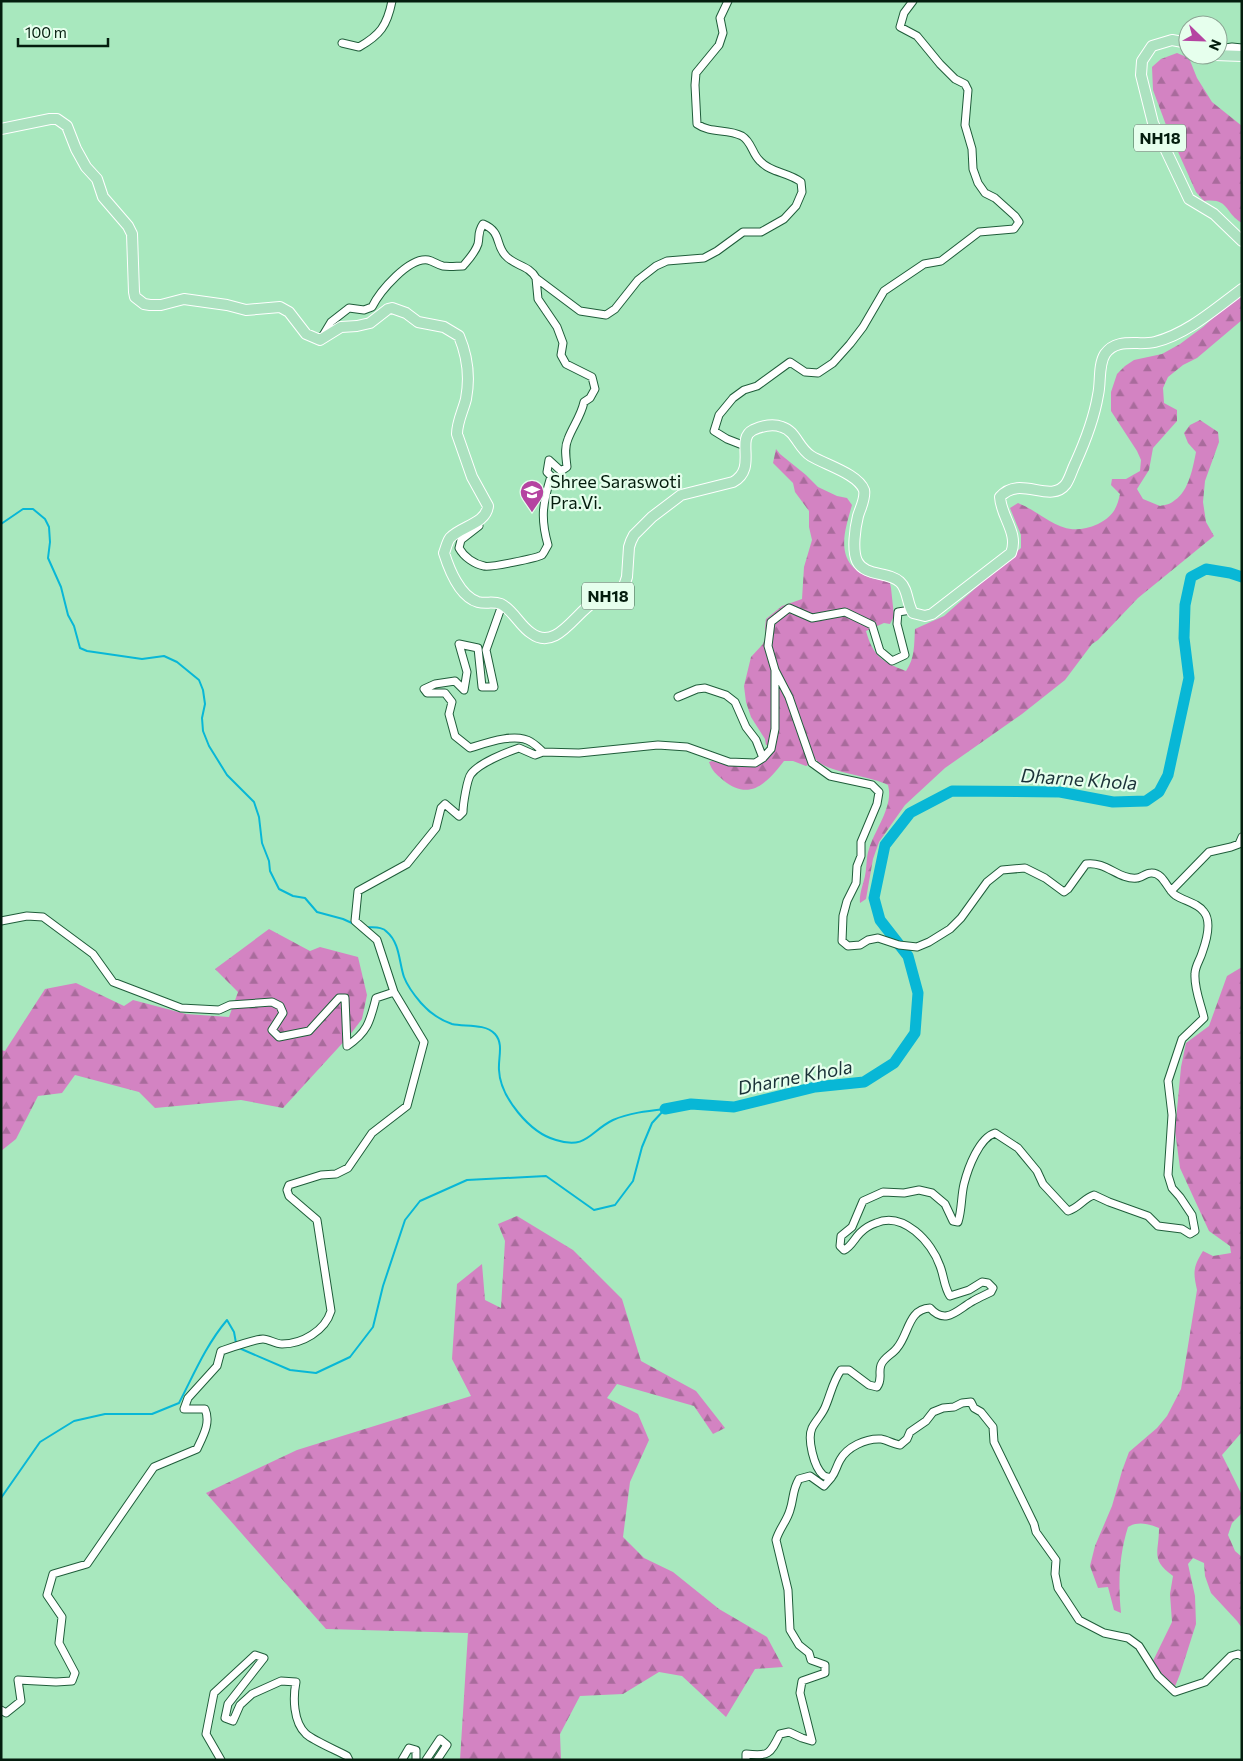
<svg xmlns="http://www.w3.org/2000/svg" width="1243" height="1761" font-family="Commissioner,sans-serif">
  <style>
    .forest { fill: url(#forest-firs) }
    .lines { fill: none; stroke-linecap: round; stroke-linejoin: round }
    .stream { stroke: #08b7d6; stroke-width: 2 }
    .river { stroke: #08b7d6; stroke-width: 11 }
    .minor-casing { stroke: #1f5d3a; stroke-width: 9 }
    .primary-casing { stroke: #fff; stroke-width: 12 }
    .minor { stroke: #fff; stroke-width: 7 }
    .primary { stroke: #ace2c0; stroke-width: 10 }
    .labels { text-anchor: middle; stroke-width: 4.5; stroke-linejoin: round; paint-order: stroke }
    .shield { fill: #e6ffed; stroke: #486151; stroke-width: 1 }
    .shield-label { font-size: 16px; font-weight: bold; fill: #041d0e }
    .poi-label { font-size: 18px; fill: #041d0e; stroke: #e6ffed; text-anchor: start }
    .water-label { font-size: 19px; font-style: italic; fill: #1b3238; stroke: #e6ffed }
  </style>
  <defs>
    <pattern id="forest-firs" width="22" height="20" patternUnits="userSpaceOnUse" patternTransform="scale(1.25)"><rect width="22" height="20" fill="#d383c2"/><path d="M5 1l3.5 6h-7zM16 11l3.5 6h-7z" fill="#a96b9c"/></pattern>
  </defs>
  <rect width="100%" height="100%" fill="#a8e8be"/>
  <path class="forest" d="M 1177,53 L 1189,58 L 1197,78 L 1212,102 L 1242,126 L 1242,223 C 1224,213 1230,198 1204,201 L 1196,192 L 1166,125 L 1153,90 L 1152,67 L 1161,59 Z
    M 1242,292 L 1242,320 L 1197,358 L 1183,365 L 1168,377 L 1163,388 L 1164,403 L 1177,410 L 1177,421 L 1153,448 L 1149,470 L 1137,489 L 1143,499 L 1160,506 C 1165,505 1171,504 1175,500 C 1189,491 1193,467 1196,452 L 1188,443 L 1184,433 L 1190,425 L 1200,420 L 1218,432 L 1219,442 L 1205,481 L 1203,502 L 1206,522 L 1214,536 L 1138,598 L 1098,640 L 1092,644 L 1065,680 L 1022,714 L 945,768 L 905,805 L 879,842 L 873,859 L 866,899 L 860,903 C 859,894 863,885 865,876 C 867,867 866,857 869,849 C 875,829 894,806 888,785 C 872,776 822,772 815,758 L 812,763 L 806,766 L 793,761 L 784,761 C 767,783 750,802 723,780 C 716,774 712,771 709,762 L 712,761 C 731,766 754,773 769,757 C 773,753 776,748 776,743 L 766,745 L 765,739 L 751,717 L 746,702 L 744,686 L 751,657 L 763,644 L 766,635 L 765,628 L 766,619 L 782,606 L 802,599 L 804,567 L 812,540 L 809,527 L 809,511 L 795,492 L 793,483 L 773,463 L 776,449 L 780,454 L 806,475 L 818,487 L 837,496 L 847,498 L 852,505 C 844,533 834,562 868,577 C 876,580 883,579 890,583 L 891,588 L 894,616 L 890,624 L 884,623 L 866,631 C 873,656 882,662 906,671 C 915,658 914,645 915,629 L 944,616 L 1021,548 L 1021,535 L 1010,508 L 1018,503 C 1049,516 1062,540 1098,524 C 1112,517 1117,509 1120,494 L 1111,485 L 1112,479 L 1126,479 L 1140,471 L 1141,460 L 1137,451 L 1111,411 L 1111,392 L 1117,374 L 1125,366 L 1134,360 L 1162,354 L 1180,344 L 1203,327 Z
    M 269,929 L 310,951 L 320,947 L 358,957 L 367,995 L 362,1019 L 349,1036 L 283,1108 L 241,1100 L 155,1108 L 139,1092 L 75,1075 L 62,1093 L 38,1096 L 16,1139 L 1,1151 L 1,1050 L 5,1051 L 45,989 L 76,983 L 124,1006 L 133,1000 L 186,1014 L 229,1017 L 238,992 L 215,969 Z
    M 1242,967 L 1242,1432 L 1222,1455 L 1241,1493 L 1242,1513 L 1232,1523 L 1228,1535 L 1235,1551 L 1242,1557 L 1242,1628 L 1237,1621 L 1211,1593 L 1205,1576 L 1204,1563 L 1193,1558 L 1188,1564 L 1195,1596 L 1196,1624 L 1180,1674 L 1174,1689 L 1161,1683 L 1152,1663 L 1172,1622 L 1170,1594 L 1173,1576 C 1150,1559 1159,1553 1159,1528 C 1149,1524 1138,1521 1128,1527 C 1119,1556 1118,1583 1121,1613 L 1114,1610 L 1108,1587 L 1098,1588 L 1090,1566 L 1095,1546 L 1112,1506 L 1122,1471 L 1129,1452 L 1157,1428 L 1167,1416 L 1181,1389 L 1197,1290 C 1193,1272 1193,1267 1203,1251 L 1213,1256 L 1231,1253 L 1230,1246 L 1209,1231 L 1180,1168 L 1175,1131 L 1181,1067 L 1186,1043 L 1209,1026 L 1227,976 Z
    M 517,1216 L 573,1250 L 622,1299 L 641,1361 L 696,1391 L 725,1428 L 713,1434 L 694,1406 L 617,1384 L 607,1398 L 638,1414 L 649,1440 L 630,1482 L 623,1537 L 644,1558 L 673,1572 L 719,1609 L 767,1637 L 783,1667 L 755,1669 L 726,1717 L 682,1676 L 659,1672 L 623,1694 L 580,1696 L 560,1734 L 561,1760 L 460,1760 L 468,1633 L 326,1629 L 206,1493 L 297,1450 L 471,1396 L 452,1359 L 457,1284 L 482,1264 L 485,1300 L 501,1308 L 505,1241 L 498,1224 Z"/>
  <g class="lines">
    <path class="stream" d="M 1,524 L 23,509 L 33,509 L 45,519 L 49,527 L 50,542 L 48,558 L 61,587 L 68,615 L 74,626 L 80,648 L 87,651 L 142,659 L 164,656 L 177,662 L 199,680 L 203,690 L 205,704 L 202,718 L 203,731 L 209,746 L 227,775 L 254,802 L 259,817 L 262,843 L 269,861 L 270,871 L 279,889 L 293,896 L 305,898 L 317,912 L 343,919 L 354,924
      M 366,927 C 373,928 382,926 387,932 C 400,943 399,963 404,977 C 407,985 415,996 421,1003 C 429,1012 440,1020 452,1024 C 464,1027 485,1023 495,1034 C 504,1044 498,1058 499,1070 C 500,1097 530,1133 556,1140 C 587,1150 590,1131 613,1120 C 629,1113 647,1111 665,1109
      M 239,1348 L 290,1370 L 316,1373 L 350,1357 L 373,1327 L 383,1286 L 405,1220 L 420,1201 L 467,1180 L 546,1176 L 594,1210 L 615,1205 L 633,1181 L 642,1147 L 652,1123 L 664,1110
      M 1,1498 L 40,1442 L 74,1421 L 105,1414 L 152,1414 L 179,1403 C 194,1374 206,1345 227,1320 L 234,1332 L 236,1343"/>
    <path class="river" d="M 665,1109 L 691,1104 L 734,1107 L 815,1087 L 864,1082 L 894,1063 L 915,1033 L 918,993 L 908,956 L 880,920 L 874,898 L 885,845 L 910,813 L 952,791 L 1060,792 L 1113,802 L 1146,801 L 1159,792 L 1168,775 L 1189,678 L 1184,638 L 1185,605 L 1191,577 L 1206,569 L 1230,573 L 1242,577"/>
    <g class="minor-casing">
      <path id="minor" d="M 342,43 L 359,47 C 380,35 387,26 392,1
        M 1218,49 L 1232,47 L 1242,48
        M 322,337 L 331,322 L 349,308 L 364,310 L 372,307 C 380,291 409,257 428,260 C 433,261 438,265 443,266 C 449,267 457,266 463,266 C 469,259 475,253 478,244 C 480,236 477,233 483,224 C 502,232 495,244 505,255 C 514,266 529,265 536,278
        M 745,446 L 727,439 L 714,431 L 719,415 L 733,398 L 744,390 L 757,386 L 790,362 L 805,372 L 818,373 L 833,363 L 850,344 L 863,327 L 884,291 L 924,264 L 941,261 L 979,232 L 1014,229 L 1019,222 L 1015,216 L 995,198 L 985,193 L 978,183 L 973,169 L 972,149 L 965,125 L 968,90 L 965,84 L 955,79 L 940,64 L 917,36 L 900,27 L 904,13 L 913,1
        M 479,526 L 461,540 L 459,548 C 464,557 474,564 484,566 C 489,568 537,558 542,555 C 544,553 546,548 548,545 C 540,517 543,503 551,476 L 547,472 L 549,460 L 561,471 L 567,467 C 566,457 564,448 568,439 C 573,426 581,416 584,402 L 590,398 L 595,389 L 592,377 L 566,364 L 561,355 L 563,343 L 557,327 L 538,299 L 536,278 L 580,311 L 606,315 L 615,309 L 638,280 L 656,266 L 667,261 L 704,258 L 717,251 L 743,232 L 761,232 L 784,219 L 796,206 L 802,192 L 801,182 C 788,172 771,173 760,161 C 752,154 752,142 742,136 C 727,128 711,134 697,124 L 695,85 L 696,73 L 719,45 L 723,33 L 720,18 L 728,1
        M 502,605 L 486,650 L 494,687 L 482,687 L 478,648 L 459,644 L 467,672 L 464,690 L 455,681 L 435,684 L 424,689 L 427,693 L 445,693 L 452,702 L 449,714 L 455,736 L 470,748 C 486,743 516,732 531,742 C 536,745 540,749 543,752
        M 775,670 L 789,697 L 812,763 L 830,776 L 872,785 L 879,792 L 877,804 L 861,842 L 861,856 L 857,866 L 856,883 L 847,901 L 843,916 L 842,941 L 848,946 L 860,945 L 868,940 L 878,938 L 899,945 L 917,947 L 929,942 L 950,929 L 961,918 L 987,882 L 1002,870 L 1025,868 L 1045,878 L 1064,892 L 1068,889 L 1086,864 C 1106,861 1119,880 1137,878 C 1141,878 1146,873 1151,873 C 1163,872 1167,889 1175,895 C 1184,901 1198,903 1204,912 C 1212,922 1206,942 1202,953 C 1200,960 1195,966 1195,974 C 1194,989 1201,1004 1204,1018 L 1182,1039 L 1168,1081 L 1172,1115 L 1168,1175 L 1172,1188 L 1180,1197 L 1192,1215 L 1195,1231 L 1190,1234 L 1182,1229 L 1158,1226 L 1148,1216 L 1109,1202 L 1094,1195 C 1084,1198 1079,1208 1068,1211 L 1043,1184 L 1037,1171 L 1018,1148 L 995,1133 C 979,1138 968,1168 964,1184 C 961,1196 962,1210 958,1222 L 953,1221 L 945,1204 L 932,1193 L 919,1190 L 904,1193 L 883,1192 L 863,1201 L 852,1227 L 841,1236 L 840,1246 L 844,1250 C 851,1247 854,1239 860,1233 C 864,1229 870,1225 876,1223 C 903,1211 932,1242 940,1266 C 944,1276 944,1287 950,1296 L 969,1290 L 982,1282 L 988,1283 L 993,1288 L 991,1292 C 985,1295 978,1298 973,1301 C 958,1309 946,1326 930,1308 C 908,1309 909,1334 897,1348 C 893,1354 884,1357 881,1365 C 878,1373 883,1379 877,1387 L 869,1385 L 849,1370 L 841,1370 C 833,1381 831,1393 826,1405 C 823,1414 816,1420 812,1428 C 807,1439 814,1467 823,1475 C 825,1477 828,1477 831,1478 C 836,1472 836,1467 840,1460 C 847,1447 866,1438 881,1439 C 887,1440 893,1444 900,1445 L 907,1439 L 910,1432 L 926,1421 L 933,1412 L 943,1408 L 954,1407 L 962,1403 L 971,1402 L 974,1408 L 981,1412 L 993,1427 L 994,1442 L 1034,1524 L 1036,1532 L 1056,1560 L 1055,1574 L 1058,1588 L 1079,1620 L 1104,1633 L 1128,1638 L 1139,1646 L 1158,1676 L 1175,1692 L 1205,1682 L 1231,1656 L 1238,1654 L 1242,1656
        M 678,697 L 697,689 L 705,688 L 726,695 L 735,702 L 746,727 L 756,740 L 763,758
        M 1171,891 L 1209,852 L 1231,847 L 1239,844 L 1242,837
        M 1,921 L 27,916 L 43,917 L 93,954 L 113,982 L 181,1008 L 219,1010 L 230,1005 L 272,1002 L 280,1006 L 283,1013 L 272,1030 L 279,1037 L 309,1031 L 339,998 L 345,998 L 347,1046 C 368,1032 370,1021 376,998 L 394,992
        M 1,1710 L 6,1713 L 21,1701 L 18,1680 L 56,1682 L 72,1681 L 75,1673 L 59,1643 L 62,1617 L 47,1595 L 53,1574 L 87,1564 L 154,1467 L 197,1449 C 203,1436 211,1423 205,1409 L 184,1409 L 188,1398 L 217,1366 L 221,1351 C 230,1348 255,1339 263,1339 C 269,1339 275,1344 282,1344 C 302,1344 325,1331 331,1311 L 317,1220 L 289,1196 L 287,1190 L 289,1185 L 321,1175 L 336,1174 L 348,1168 L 372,1133 L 407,1106 L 424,1042 L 394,992 L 377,940 L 355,921 L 358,891 L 407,864 L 436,828 L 441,808 L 445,804 L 459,816 L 463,812 C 463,805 467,779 471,774 C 479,763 507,752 519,748 L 535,755 L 543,752 L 579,753 L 658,745 L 687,747 L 729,762 L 755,763 L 763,758 L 771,749 L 775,729 L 775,670 L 768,646 L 771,622 L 789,608 L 812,618 L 845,612 L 872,625 L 880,651 L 892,661 L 905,655 L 897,624 L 898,612 L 911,610
        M 221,1760 L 206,1734 L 214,1693 L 255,1655 L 264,1658 L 228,1704 L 225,1718 L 233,1721 L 240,1705 L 252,1694 L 281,1681 L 296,1682 C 293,1697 293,1722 306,1734 C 314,1741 336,1750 347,1756 L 349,1760
        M 402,1760 L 409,1748 L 416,1750 L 416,1760
        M 426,1760 L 440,1739 L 447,1745 L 437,1760
        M 746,1760 L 746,1754 C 769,1757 770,1754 780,1734 L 789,1732 L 802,1738 L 812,1741 L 800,1693 L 802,1681 L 825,1673 L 825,1665 L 811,1660 L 809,1653 L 799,1645 L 790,1630 L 788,1590 L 776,1540 C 779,1529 787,1521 790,1510 C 794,1498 792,1491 799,1479 L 810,1476 L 824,1486 L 831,1478"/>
    </g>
    <g class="primary-casing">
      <path id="primary" d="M 1188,43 L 1172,40 L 1152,46 L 1142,61 L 1141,75 L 1153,123 L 1189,199 L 1214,214 L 1242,241
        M 1215,55 L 1242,56
        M 1,129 L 50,119 L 57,119 L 67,126 L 76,149 L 86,167 L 97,179 L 103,197 L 128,226 L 132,234 L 134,292 L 135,297 L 144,304 L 150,305 L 161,305 L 184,299 L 227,305 L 246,310 L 280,307 L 289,312 L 306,334 L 320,340 L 341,327 L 357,326 L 370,323 L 388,309 L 392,308 L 406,313 L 418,322 L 444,327 L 459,336 C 467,355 470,378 466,399 C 463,411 457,422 457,434 L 472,477 L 488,506 C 486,524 461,526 450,538 C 447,542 446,548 444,553 C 449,569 460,597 478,602 C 486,604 493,601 501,604 C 513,610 520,626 531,633 C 556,652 575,613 594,602 C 604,596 615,593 624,586 L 627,577 L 629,547 L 631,541 L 634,535 L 652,517 L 681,495 L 733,482 C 758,468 735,439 753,430 C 762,426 772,423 782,427 C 796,431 798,448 811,456 C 826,465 858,474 864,490 C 866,498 860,509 858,516 C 855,528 852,550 857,561 C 865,577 888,571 900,582 C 908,589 907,604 913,613 L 925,616 L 932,614 L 1011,553 C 1019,533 1001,517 1000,497 C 1020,474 1050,505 1066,484 C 1070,478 1072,470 1075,464 C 1085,442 1094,419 1098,395 C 1101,383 1098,365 1105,354 C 1117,337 1138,346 1155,342 C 1187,334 1215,309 1242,289"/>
    </g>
    <use href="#minor" class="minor"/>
    <use href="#primary" class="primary"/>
  </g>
  <defs>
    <g id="school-pin" transform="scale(1.25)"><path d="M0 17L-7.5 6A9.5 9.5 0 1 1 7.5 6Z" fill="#b544a1" stroke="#e6ffed"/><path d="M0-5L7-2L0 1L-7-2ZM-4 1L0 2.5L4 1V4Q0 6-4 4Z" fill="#fff"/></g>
  </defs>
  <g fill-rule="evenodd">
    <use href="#school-pin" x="532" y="492"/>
  </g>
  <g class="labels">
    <g class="shield">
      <rect x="1134" y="124.5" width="52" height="27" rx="4"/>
      <rect x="582" y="582.5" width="52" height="27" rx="4"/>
    </g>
    <g class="shield-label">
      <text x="1160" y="144">NH18</text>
      <text x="608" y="602">NH18</text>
    </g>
    <g class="poi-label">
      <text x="550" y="488">Shree Saraswoti<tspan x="550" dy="21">Pra.Vi.</tspan></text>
    </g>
    <g class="water-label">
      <text transform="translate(1079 779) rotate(4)" y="7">Dharne Khola</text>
      <text transform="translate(795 1077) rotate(-11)" y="7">Dharne Khola</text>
    </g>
  </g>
  <rect width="1243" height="1761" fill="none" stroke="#041d0e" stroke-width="5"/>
  <g transform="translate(1203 40) rotate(113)"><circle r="24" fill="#e6ffed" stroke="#8ca594"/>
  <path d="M0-4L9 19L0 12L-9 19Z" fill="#b544a1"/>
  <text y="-8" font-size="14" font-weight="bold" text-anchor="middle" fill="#041d0e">N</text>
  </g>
  <path d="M18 38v8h90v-8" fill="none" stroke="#041d0e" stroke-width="2.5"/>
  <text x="25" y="38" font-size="15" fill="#041d0e" stroke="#e6ffed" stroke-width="4" paint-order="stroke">100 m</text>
</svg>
